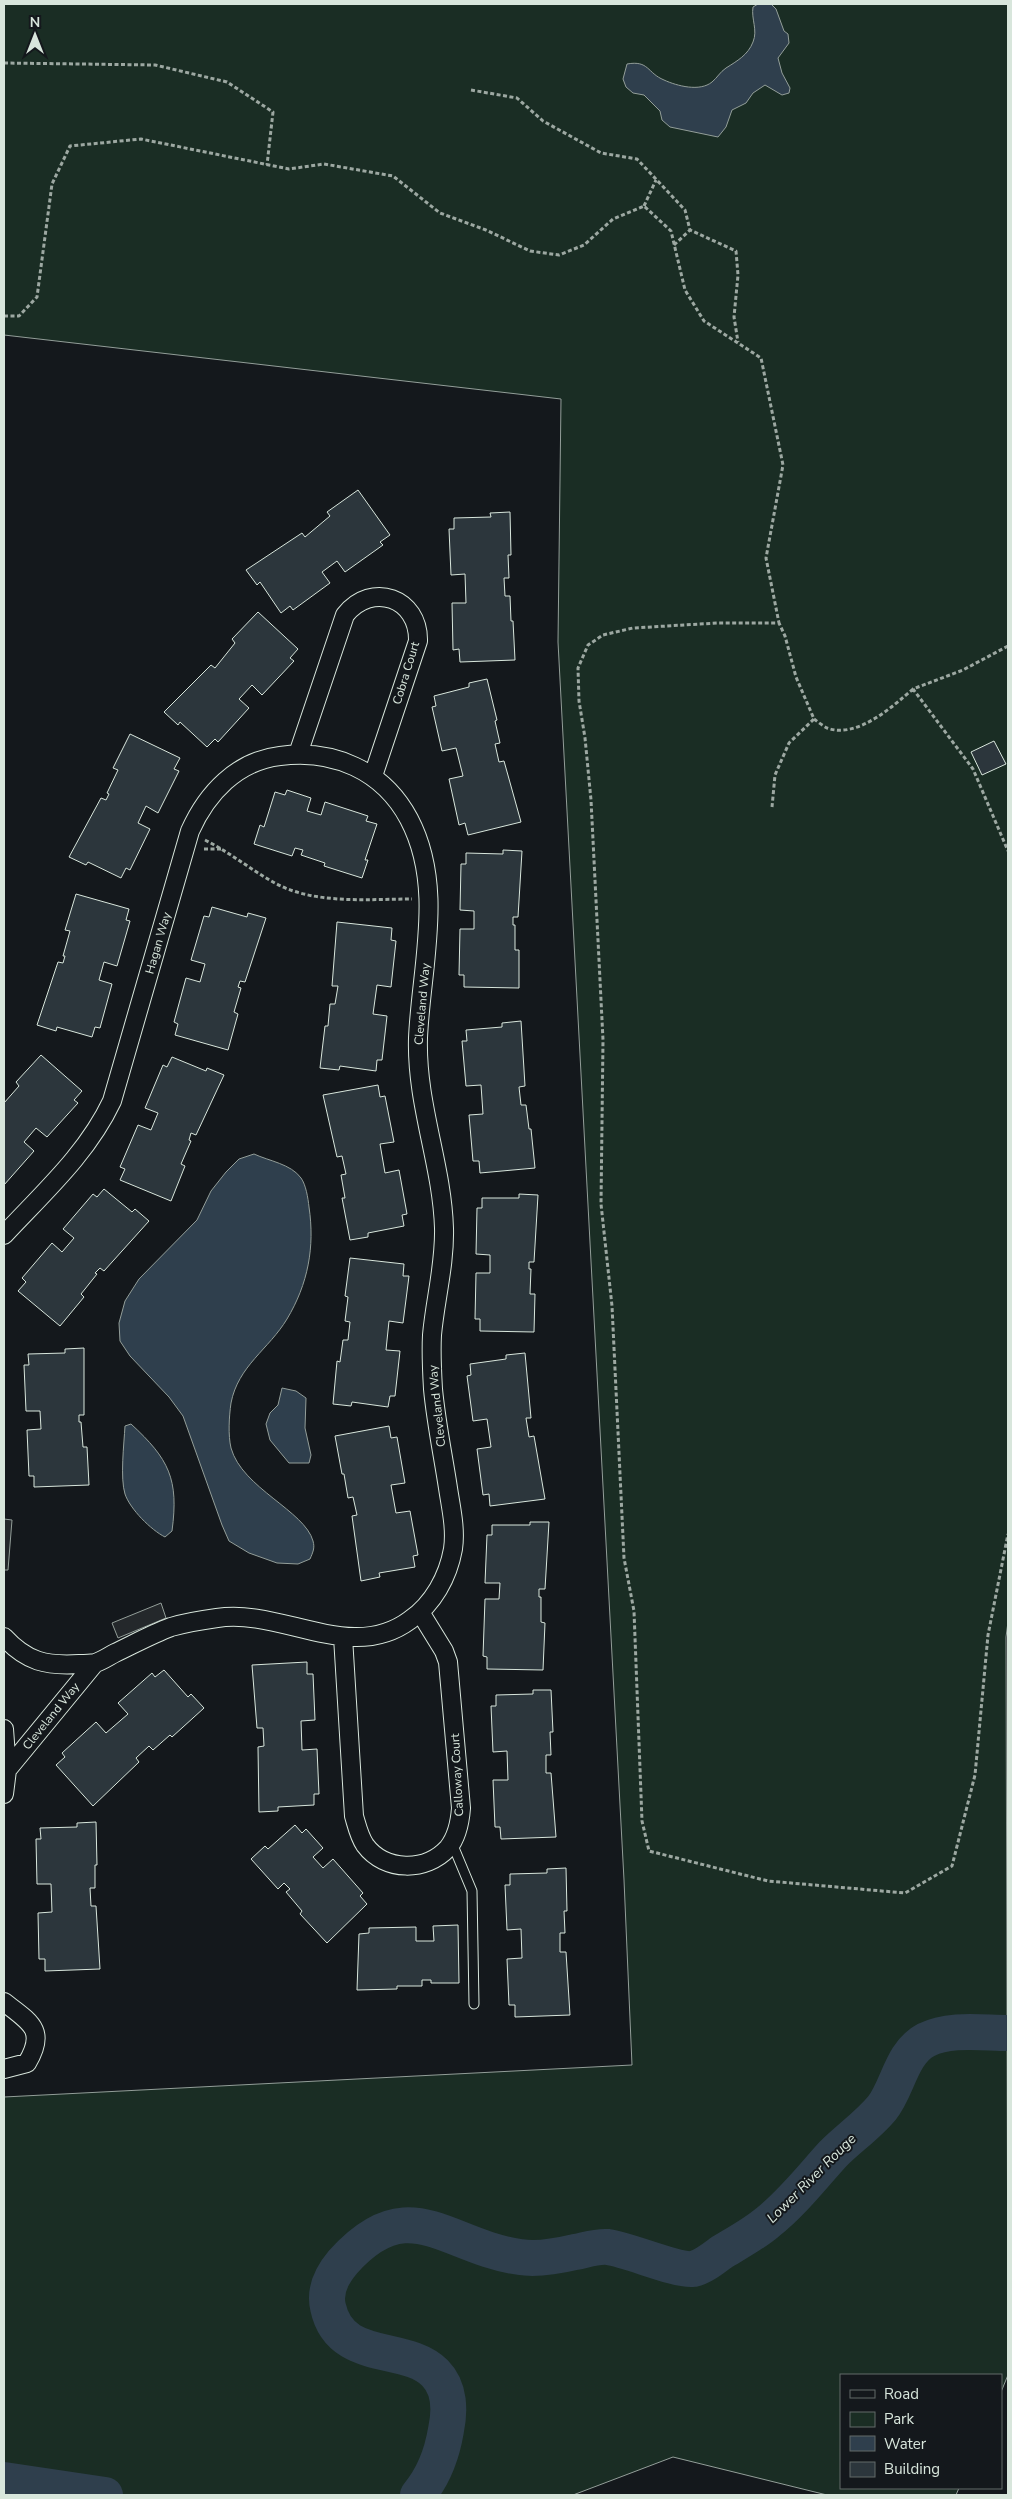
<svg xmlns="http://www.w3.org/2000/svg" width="1012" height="2499" font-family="'Nunito Sans',sans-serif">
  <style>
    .green { fill: #1a2d24; stroke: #939e99 }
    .parking { fill: #24282b; stroke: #939e99 }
    .water { fill: #2f3f4d; stroke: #939e99 }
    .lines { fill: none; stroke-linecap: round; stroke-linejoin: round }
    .river { stroke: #2f3f4d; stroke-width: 36 }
    .building { fill: #2c363c; stroke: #d8e6dc }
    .lane-casing { stroke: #d8e6dc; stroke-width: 11 }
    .street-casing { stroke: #d8e6dc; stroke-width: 20 }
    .path { stroke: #9da8a2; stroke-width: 3; stroke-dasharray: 4 2.5; stroke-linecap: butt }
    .lane { stroke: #14181c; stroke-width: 9 }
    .street { stroke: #14181c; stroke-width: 18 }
    .labels { text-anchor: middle; stroke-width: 4; stroke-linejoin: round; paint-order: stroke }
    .street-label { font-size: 12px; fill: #d8e6dc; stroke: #14181c }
    .water-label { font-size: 14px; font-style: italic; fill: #d8e6dc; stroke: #14181c }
  </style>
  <rect width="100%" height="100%" fill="#14181c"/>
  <path class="green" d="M 4,4 L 1008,4 L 1008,1622 L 1006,1637 L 1008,2375 L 1001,2392 L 1001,2375 L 841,2375 L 841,2488 L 959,2488 L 956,2495 L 827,2495 L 673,2457 L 573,2495 L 4,2495 L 4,2097 L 632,2065 L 624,1880 L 558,642 L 561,399 L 4,335 Z"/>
  <path class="parking" d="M 4,1519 L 12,1520 L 8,1570 L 4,1570 Z
    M 161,1603 L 166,1618 L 118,1638 L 112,1623 Z"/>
  <path class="water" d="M 758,4 L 771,4 L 776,9 L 784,31 L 788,34 L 789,43 L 778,58 L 782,73 L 790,88 L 789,93 L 782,95 L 765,85 L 753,93 L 746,103 L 732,110 L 726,127 L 718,137 L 670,127 L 662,120 L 660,111 L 644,95 L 633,93 L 626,87 L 623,79 L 627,64 C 649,60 647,73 664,80 C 677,86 700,92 712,82 C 717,78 720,72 726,68 C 737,61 748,55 753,42 C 758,30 751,19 753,7 Z
    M 254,1154 C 269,1161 291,1164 301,1178 C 306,1185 308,1198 309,1207 C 315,1247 308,1284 287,1319 C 269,1349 238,1366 231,1403 C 229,1417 228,1435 231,1448 C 242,1488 305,1511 313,1541 C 315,1548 313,1552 310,1559 L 298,1564 L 277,1563 L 249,1553 L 229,1541 L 222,1525 L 183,1416 L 169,1397 L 130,1356 L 120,1341 L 119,1323 L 125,1301 L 139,1279 L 197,1220 L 211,1191 L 226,1172 L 239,1159 Z
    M 282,1388 L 296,1391 L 306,1398 L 305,1428 L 311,1455 L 309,1463 L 289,1463 L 270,1440 L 266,1424 L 270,1413 L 278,1405 Z
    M 131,1424 C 169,1459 179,1479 172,1531 L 165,1537 C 151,1530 130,1509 125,1494 C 120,1478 124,1444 125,1426 Z"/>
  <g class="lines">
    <path class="river" d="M 4,2480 L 105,2495
      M 418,2495 C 434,2476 442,2454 446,2430 C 450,2411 450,2388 435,2373 C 405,2343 340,2364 328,2307 C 324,2290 332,2275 343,2262 C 409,2188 446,2247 520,2257 C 538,2260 558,2256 575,2252 C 586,2250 596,2246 608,2247 C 629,2250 677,2271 693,2269 C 703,2267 714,2258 722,2252 C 737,2243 754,2234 768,2222 C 793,2202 812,2177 833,2154 C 849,2138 868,2125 882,2108 C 898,2088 901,2053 926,2040 C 950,2028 982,2033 1008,2033"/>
  </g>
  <path class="building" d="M 358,490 L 390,535 L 380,542 L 383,545 L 345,572 L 337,561 L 322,572 L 330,583 L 293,610 L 290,606 L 281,613 L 260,582 L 257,585 L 246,570 L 302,533 L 305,537 L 330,516 L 327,512 Z
    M 510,512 L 511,555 L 508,555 L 509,578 L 504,578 L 505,596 L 510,596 L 511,621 L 513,621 L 515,660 L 460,662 L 459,649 L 453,650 L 452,603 L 466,603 L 465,574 L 451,575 L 449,529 L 454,529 L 454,518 L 491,517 L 490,513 Z
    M 258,612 L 298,649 L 290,658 L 294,661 L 262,695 L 252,685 L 239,699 L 249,708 L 218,742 L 215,739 L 207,747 L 180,722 L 178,725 L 164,712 L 211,665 L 215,668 L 235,643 L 232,639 Z
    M 487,679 L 497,720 L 495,721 L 500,743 L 495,744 L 499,762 L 504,761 L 521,822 L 468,835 L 465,823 L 459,825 L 449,779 L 463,776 L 456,748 L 442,751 L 432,707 L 436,706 L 434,696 L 469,687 L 469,683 Z
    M 130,734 L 180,758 L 174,769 L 179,771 L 158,813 L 146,806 L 138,823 L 150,829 L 130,870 L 126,868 L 121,878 L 88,862 L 86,865 L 69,857 L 101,798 L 106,800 L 109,794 L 107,793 L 118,770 L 113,768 Z
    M 994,741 L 1006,764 L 982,775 L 971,752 Z
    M 287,790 L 311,798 L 307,811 L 321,815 L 325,802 L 368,816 L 366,821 L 377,824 L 365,860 L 368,860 L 362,878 L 324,866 L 325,863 L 301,855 L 303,850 L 295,848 L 292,856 L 254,844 L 260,825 L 264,827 L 275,792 L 285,795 Z
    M 503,850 L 522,851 L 518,917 L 513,917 L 513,925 L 515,925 L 515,950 L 519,950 L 519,988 L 464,987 L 464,975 L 459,975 L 460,929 L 474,929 L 474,911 L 460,910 L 461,864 L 466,864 L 466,853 L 503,854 Z
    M 76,894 L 129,909 L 126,920 L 130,921 L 117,966 L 104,962 L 99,980 L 112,984 L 100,1028 L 95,1027 L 92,1037 L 57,1027 L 56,1031 L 37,1025 L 58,962 L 63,963 L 65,956 L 63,956 L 70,931 L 65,930 Z
    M 212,907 L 247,917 L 248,913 L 266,918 L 245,982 L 240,981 L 238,987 L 241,988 L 234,1012 L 238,1014 L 228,1050 L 175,1035 L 178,1024 L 174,1022 L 186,978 L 200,982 L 205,964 L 191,960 L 204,916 L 209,917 Z
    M 337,922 L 392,928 L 391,940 L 396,941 L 391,987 L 377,985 L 373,1014 L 387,1016 L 382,1060 L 377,1060 L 376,1071 L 340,1066 L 339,1070 L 320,1068 L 325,1026 L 328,1026 L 330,1004 L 335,1004 L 338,986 L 332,986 Z
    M 521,1021 L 525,1086 L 519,1087 L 521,1105 L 526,1105 L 529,1129 L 531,1129 L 535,1168 L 480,1173 L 479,1161 L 473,1161 L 469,1115 L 483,1114 L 481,1085 L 466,1086 L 462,1041 L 467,1041 L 466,1030 L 502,1027 L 502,1023 Z
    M 41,1055 L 82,1091 L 74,1100 L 78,1103 L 47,1137 L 36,1128 L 24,1142 L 34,1151 L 4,1185 L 4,1103 L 19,1086 L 16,1082 Z
    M 172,1057 L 206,1071 L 207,1068 L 224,1075 L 196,1135 L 191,1133 L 189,1140 L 191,1141 L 181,1164 L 185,1166 L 171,1201 L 120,1180 L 125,1169 L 120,1167 L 138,1125 L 151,1130 L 158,1113 L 145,1108 L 163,1065 L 167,1067 Z
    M 378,1085 L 380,1097 L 385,1096 L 394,1142 L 380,1144 L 385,1173 L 399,1170 L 407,1214 L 402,1215 L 404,1226 L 368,1233 L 368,1237 L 350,1240 L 342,1198 L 345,1198 L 341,1175 L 346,1174 L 342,1156 L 337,1157 L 323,1095 Z
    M 104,1189 L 132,1212 L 135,1209 L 149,1221 L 104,1271 L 100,1268 L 95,1273 L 97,1274 L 81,1294 L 84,1297 L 60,1326 L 18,1291 L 26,1282 L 22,1278 L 52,1243 L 62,1252 L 74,1238 L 63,1229 L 93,1194 L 97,1197 Z
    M 519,1194 L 538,1195 L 534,1262 L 529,1262 L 529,1269 L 531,1269 L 530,1294 L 535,1294 L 534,1332 L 480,1331 L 480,1319 L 475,1319 L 476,1273 L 490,1273 L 490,1255 L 476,1254 L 477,1208 L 482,1208 L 482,1198 L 519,1198 Z
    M 350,1258 L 404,1264 L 403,1276 L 409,1276 L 403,1323 L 389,1321 L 386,1350 L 400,1351 L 395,1396 L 390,1396 L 388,1407 L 352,1402 L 351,1406 L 333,1404 L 337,1361 L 340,1362 L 343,1340 L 348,1340 L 350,1322 L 345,1321 L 348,1297 L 345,1296 Z
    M 84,1348 L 84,1415 L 79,1415 L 79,1422 L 81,1422 L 83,1447 L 87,1447 L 89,1485 L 34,1487 L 34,1476 L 29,1476 L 27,1430 L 41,1429 L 40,1411 L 26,1411 L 24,1365 L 29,1365 L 28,1354 L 65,1353 L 65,1349 Z
    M 525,1353 L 531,1418 L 526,1418 L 529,1437 L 534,1436 L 545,1499 L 490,1506 L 489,1494 L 483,1495 L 477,1449 L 491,1447 L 487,1419 L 473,1421 L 467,1376 L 471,1375 L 470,1364 L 506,1359 L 506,1355 Z
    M 389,1426 L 391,1438 L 397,1437 L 405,1483 L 391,1485 L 396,1513 L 410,1511 L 418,1555 L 413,1556 L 415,1567 L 379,1573 L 380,1577 L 361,1581 L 352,1516 L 357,1515 L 353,1497 L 348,1498 L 344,1474 L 342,1474 L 335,1436 Z
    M 530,1522 L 549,1522 L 545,1589 L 539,1589 L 539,1597 L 541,1597 L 541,1622 L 545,1623 L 543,1670 L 487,1669 L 487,1657 L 483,1656 L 485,1599 L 499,1599 L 500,1583 L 485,1583 L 487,1535 L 492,1535 L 492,1525 L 530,1525 Z
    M 307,1662 L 307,1674 L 313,1674 L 315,1720 L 301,1721 L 302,1750 L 317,1749 L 319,1794 L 314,1794 L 314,1805 L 278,1807 L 278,1811 L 259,1812 L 258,1747 L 264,1746 L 263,1728 L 257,1728 L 252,1665 Z
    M 164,1670 L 188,1697 L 191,1694 L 204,1708 L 172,1737 L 170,1735 L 153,1750 L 149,1746 L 136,1758 L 139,1762 L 93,1806 L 56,1765 L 65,1757 L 62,1753 L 96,1722 L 106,1733 L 128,1714 L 118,1703 L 152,1673 L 155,1677 Z
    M 533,1690 L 551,1690 L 553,1732 L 550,1732 L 551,1755 L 546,1755 L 546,1773 L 551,1773 L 556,1837 L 501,1839 L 500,1827 L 495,1827 L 493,1780 L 508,1780 L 507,1751 L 493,1752 L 491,1706 L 496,1706 L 496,1695 L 533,1694 Z
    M 96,1822 L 97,1865 L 95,1865 L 95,1888 L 90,1888 L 91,1906 L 96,1906 L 100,1969 L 45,1971 L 45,1959 L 39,1959 L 38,1913 L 52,1912 L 51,1884 L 37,1884 L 36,1839 L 41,1839 L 40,1828 L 77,1827 L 77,1823 Z
    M 295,1825 L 302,1833 L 306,1829 L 323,1848 L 313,1857 L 323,1868 L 333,1859 L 363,1893 L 360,1896 L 367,1904 L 327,1943 L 300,1914 L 302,1911 L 286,1892 L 290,1889 L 284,1883 L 278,1889 L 251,1859 L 265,1846 L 268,1849 Z
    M 566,1868 L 567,1911 L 564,1911 L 565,1933 L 560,1933 L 560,1952 L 566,1952 L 570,2015 L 515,2017 L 515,2005 L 509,2005 L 507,1959 L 522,1958 L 521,1929 L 507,1930 L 505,1885 L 510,1885 L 510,1874 L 547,1873 L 547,1869 Z
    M 458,1925 L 459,1983 L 431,1983 L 431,1980 L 422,1980 L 422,1986 L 397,1986 L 397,1989 L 357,1990 L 359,1934 L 369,1933 L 369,1928 L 416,1927 L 416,1941 L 434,1941 L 433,1926 Z"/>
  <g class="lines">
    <g class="lane-casing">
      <path id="lane" d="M 452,1843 L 472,1891 L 474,2004"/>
    </g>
    <g class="street-casing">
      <path id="street" d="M 298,754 L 345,615 C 372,581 419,598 418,641 L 373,776
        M 4,1235 C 43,1193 87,1154 112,1101 L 190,831 C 207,793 237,761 280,756 C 333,749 383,770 409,819 C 445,887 421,966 418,1038 C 416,1104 442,1164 444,1228 C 445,1265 435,1300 432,1335 C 431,1353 432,1372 433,1389 C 436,1422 443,1455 448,1488 C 451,1508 456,1529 453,1549 C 448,1577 433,1604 410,1620 C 351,1664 282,1608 217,1618 C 202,1620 185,1623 171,1627 C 152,1634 134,1644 115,1653 C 109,1656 102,1661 95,1663 C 90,1664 84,1664 79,1664 C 46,1666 27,1662 4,1637
        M 343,1637 L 354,1816 C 357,1826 359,1836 365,1845 C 385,1872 426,1872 448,1848 C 457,1837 460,1822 461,1808 L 448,1662 L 444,1651 L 420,1612
        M 4,1729 L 7,1770 L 4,1794
        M 7,1770 L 95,1663
        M 4,2069 L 27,2063 C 47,2030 30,2022 4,2002"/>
    </g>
    <path class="path" d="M 4,63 L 155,65 L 227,82 L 273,112 L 267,165
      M 471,90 L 517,98 L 543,121 L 601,153 L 637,159 L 685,210 L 690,230 L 736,251 L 738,275 L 734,317 L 738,342
      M 644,206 L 656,180
      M 674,245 L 690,230
      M 4,316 L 19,316 L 37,297 L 52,184 L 70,146 L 141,139 L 289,169 L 324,164 L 393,176 L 440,213 L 486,230 L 530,251 L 559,255 L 584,245 L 613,219 L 644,206 L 671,231 L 685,290 L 704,321 L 761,358 L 783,465 L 766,558 L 779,623
      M 1008,646 L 963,670 L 913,689 L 973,769 L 1008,851
      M 814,719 C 818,722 823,726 827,728 C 857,739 892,707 913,689
      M 772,807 L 775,775 L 789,743 L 814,719 L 796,677 L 785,636 L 779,623 L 718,623 L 633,628 L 603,635 L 588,645 L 578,668 L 579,701 L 585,738 L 591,800 L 603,1040 L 601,1204 L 612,1306 L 624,1558 L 634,1611 L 642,1821 L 649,1851 L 768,1881 L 905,1893 L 952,1866 L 975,1775 L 988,1635 L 1008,1534
      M 205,840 C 229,852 250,869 273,882 C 313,905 368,899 412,899
      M 204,849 L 222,849"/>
    <use href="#lane" class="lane"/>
    <use href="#street" class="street"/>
  </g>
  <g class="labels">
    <g class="street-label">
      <text transform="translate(406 673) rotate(-73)" y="4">Cobra Court</text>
      <text transform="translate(158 943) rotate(-74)" y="4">Hagan Way</text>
      <text transform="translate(422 1004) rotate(-85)" y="4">Cleveland Way</text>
      <text transform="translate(437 1406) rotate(-96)" y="4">Cleveland Way</text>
      <text transform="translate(51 1716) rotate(-51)" y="4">Cleveland Way</text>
      <text transform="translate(457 1775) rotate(-93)" y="4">Calloway Court</text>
    </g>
    <g class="water-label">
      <text transform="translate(811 2178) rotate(-45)" y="5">Lower River Rouge</text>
    </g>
  </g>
  <rect width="1012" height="2499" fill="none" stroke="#d8e6dc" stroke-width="10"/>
  <rect x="840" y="2374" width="162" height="115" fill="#14181c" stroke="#626a69"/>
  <rect x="850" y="2390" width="25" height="8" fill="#14181c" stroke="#626a69"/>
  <text x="884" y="2399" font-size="15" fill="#d8e6dc">Road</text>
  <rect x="850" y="2412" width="25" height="15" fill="#1a2d24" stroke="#626a69"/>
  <text x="884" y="2424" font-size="15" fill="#d8e6dc">Park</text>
  <rect x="850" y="2436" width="25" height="15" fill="#2f3f4d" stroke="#626a69"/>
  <text x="884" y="2449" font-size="15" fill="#d8e6dc">Water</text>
  <rect x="850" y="2462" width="25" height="15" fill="#2c363c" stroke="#626a69"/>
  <text x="884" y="2474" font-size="15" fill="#d8e6dc">Building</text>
  <g transform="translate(35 35)" stroke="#14181c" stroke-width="4" paint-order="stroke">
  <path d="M0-4L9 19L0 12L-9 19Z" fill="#d8e6dc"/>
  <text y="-8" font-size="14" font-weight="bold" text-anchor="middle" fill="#d8e6dc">N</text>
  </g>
</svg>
